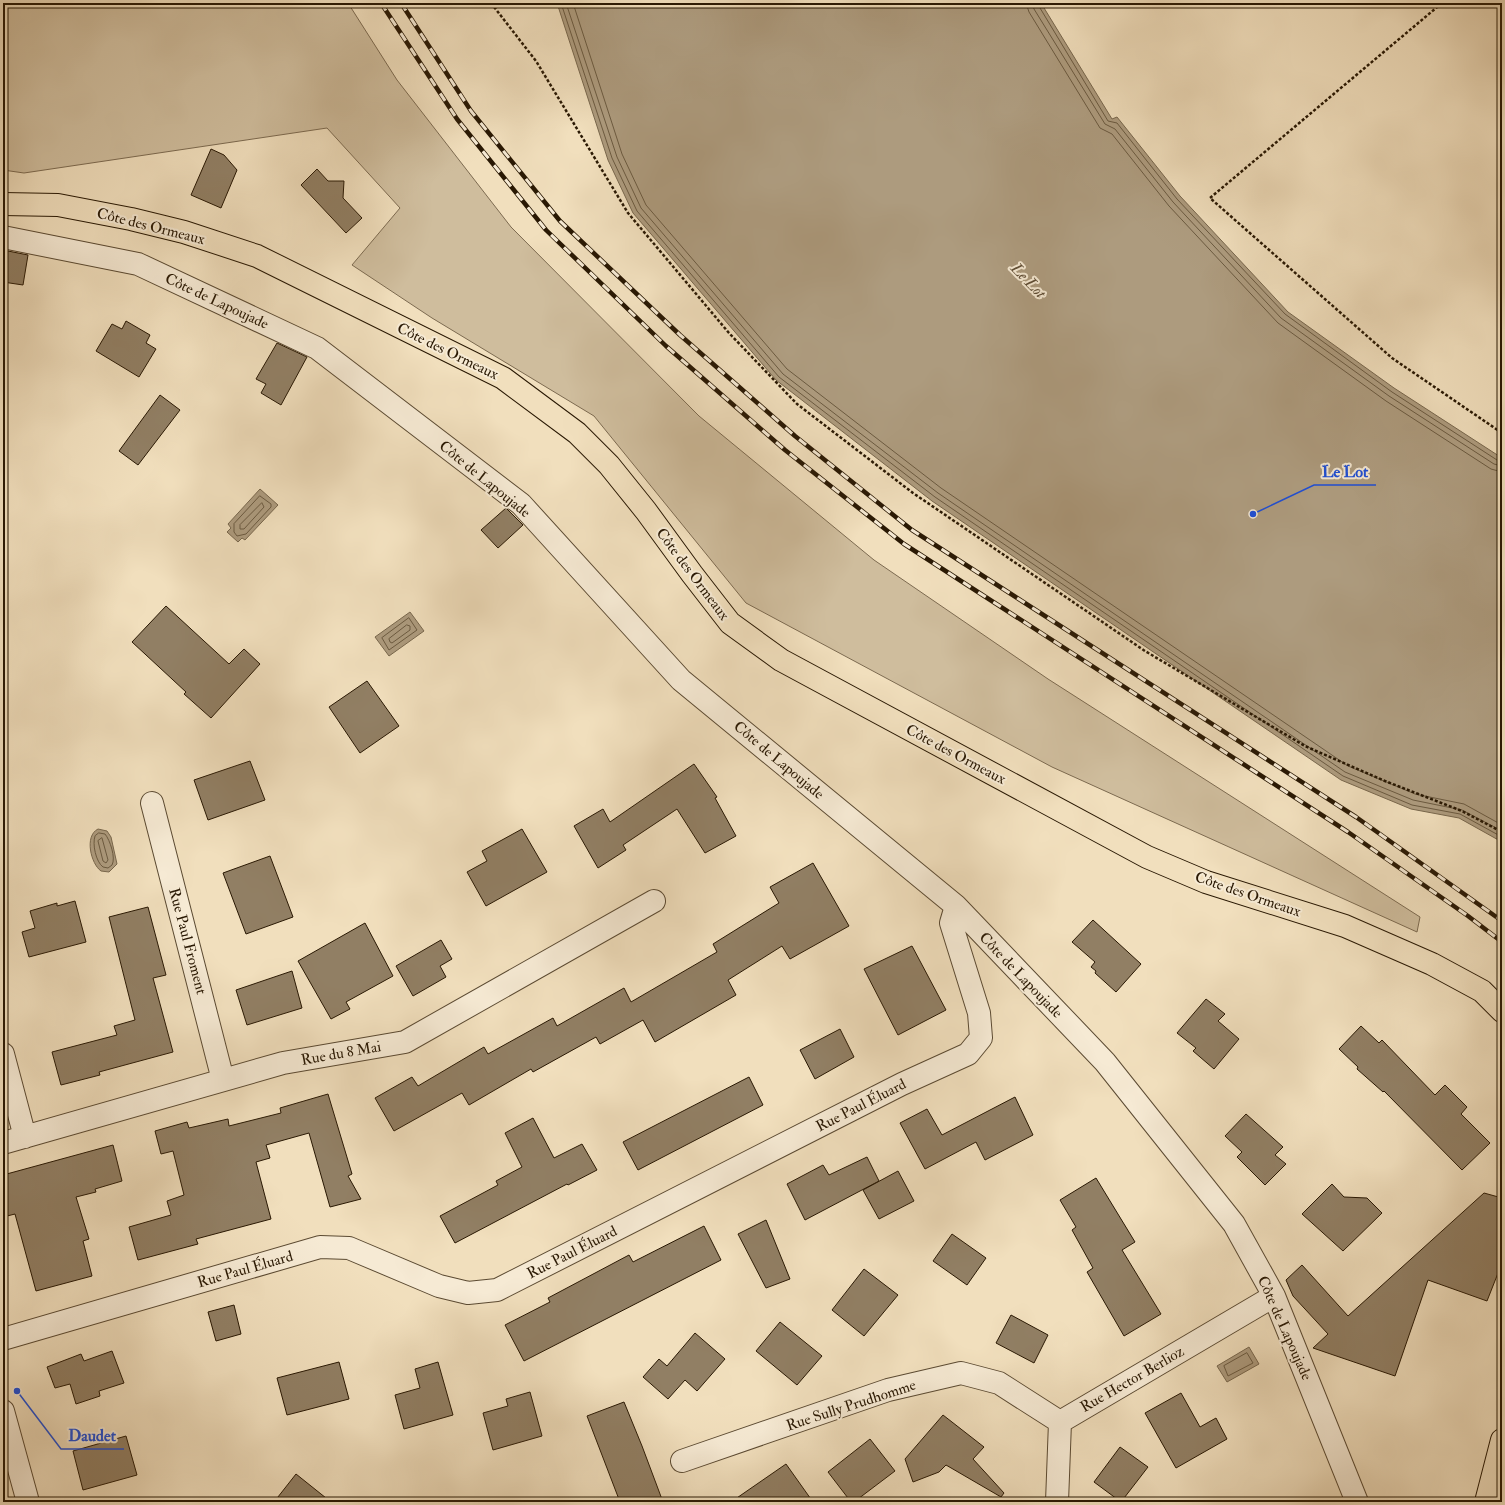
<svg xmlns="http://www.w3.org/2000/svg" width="1505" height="1505" font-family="'IM FELL Double Pica',serif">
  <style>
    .green { fill: #cfbd9d; stroke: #7c6a50 }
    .water { fill: #ad9b7e; stroke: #78674d }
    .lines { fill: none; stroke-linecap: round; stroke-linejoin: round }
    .shore { stroke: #6b5a40; stroke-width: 1 }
    .building { fill: #917f64; stroke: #291803 }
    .street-casing { stroke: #5b4a32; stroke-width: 24 }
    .primary-casing { stroke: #291803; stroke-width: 24 }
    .path { stroke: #291803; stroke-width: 2.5; stroke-dasharray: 3 2; stroke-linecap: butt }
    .street { stroke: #f6ead4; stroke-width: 22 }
    .primary { stroke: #f1dfbd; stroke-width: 22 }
    .rail-casing { stroke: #291803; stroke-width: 4.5 }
    .rail { stroke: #f6ead4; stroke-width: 3; stroke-dasharray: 9; stroke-linecap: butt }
    .labels { text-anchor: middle; stroke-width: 4; stroke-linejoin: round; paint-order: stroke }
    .street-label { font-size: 15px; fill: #291803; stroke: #f6ead4 }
    .water-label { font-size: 16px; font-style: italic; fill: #5e4c34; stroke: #f6ead4 }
    .leader { fill: none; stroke: #1d4ed8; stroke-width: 1.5 }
    .callout-dot { fill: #1d4ed8; stroke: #f6ead4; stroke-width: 1.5 }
    .callout-label { font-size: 16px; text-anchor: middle; font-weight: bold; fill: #1d4ed8; stroke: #f6ead4; stroke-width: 4; stroke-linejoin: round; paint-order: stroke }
  </style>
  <rect width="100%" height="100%" fill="#f1dfbd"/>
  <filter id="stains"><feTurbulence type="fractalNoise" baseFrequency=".005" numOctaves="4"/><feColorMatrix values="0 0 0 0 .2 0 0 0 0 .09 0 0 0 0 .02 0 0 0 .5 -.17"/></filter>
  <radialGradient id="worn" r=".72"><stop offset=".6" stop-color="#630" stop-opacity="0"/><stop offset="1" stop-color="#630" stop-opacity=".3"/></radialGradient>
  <path class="green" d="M 3,3 L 348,3 L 397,80 L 511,227 L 699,416 L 874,560 L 1048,679 L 1420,917 L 1417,932 L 1052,767 L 746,603 L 594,416 L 432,318 L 352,265 L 400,208 L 327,128 L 24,173 L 3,170 Z"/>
  <path class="water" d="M 557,3 L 1041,3 L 1112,119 L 1117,117 L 1180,196 L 1288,312 L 1394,388 L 1502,458 L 1502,842 L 1459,818 L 1411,809 L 1341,780 L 932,501 L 776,380 L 633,213 L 608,160 Z
    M 260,489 L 278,505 L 245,540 L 242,538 L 238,542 L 227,532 L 231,528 L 228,524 Z
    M 410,612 L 424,631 L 389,656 L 375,637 Z
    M 98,829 L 107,831 L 111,837 L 117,864 L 109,872 L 101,871 C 91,864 84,836 98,829 Z
    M 1249,1347 L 1259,1364 L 1227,1382 L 1217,1366 Z"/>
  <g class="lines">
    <path class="shore" d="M 561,3 L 612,158 L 637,211 L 779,377 L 935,497 L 1343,776 L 1412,805 L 1460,814 L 1502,837
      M 566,3 L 617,157 L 641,208 L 783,374 L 938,493 L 1345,772 L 1413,800 L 1462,810 L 1502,831
      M 573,3 L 622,154 L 646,205 L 787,369 L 941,488 L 1348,766 L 1415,794 L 1464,804 L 1502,825
      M 1026,3 L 1029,12 L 1100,128 L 1112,134 L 1169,206 L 1278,323 L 1386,401 L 1491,469 L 1502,472
      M 1032,3 L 1034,9 L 1105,124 L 1115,129 L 1173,202 L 1281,318 L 1389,396 L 1494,464 L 1502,466
      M 1037,3 L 1108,121 L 1117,123 L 1177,199 L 1285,314 L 1392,392 L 1497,460 L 1502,461
      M 260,496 L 271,504 L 271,507 L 246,534 L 237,536 L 234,532 L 234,524 Z
      M 262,503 L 264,507 L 244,529 L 240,529 L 240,525 Z
      M 409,618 L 417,630 L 389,650 L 382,638 Z
      M 407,625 L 410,626 L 410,630 L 392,643 L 390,642 L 389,639 Z
      M 99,833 L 105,834 C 110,840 116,858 112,865 L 108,868 L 103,867 C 96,862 92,844 95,836 Z
      M 102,838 L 108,860 L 106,863 L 103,861 L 98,841 Z
      M 1247,1353 L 1253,1363 L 1228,1376 L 1224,1366 Z"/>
  </g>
  <path class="building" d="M 211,149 L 224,155 L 237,170 L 221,208 L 191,195 Z
    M 317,169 L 328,181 L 344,181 L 343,198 L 362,218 L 346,233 L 301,185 Z
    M 3,250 L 28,255 L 23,285 L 3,282 Z
    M 126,321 L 150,335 L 146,343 L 156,349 L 139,377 L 96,351 L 112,324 L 122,329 Z
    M 277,343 L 307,357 L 281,405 L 261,393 L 266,384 L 256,379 Z
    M 160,395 L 180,410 L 138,465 L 119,451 Z
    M 506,508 L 523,525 L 498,548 L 481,530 Z
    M 166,606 L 229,664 L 244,649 L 260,664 L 211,718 L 184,694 L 186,692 L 132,642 Z
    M 367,681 L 399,726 L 360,753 L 329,707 Z
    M 250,761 L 265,800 L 208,820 L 194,780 Z
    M 694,764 L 717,797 L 715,798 L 736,836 L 705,853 L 677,809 L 623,845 L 626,850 L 598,868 L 574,826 L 603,809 L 610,822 Z
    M 522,829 L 547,872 L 486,906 L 467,872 L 487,861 L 482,851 Z
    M 270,856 L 293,917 L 246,934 L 223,873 Z
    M 813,863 L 849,926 L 790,959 L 782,946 L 728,980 L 736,995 L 655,1042 L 643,1020 L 600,1044 L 596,1037 L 533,1072 L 531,1069 L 469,1105 L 462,1093 L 394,1131 L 375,1098 L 412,1077 L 418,1086 L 484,1047 L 488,1054 L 553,1018 L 557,1026 L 624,988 L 631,1002 L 717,952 L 713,944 L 779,903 L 770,887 Z
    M 75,901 L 86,942 L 29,957 L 22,932 L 35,928 L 30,911 L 57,903 L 57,906 Z
    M 148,907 L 166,975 L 153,978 L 173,1052 L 99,1072 L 100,1075 L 61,1085 L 52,1052 L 117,1035 L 114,1026 L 135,1020 L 109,917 Z
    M 1093,920 L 1141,964 L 1116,992 L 1095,973 L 1096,971 L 1091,967 L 1095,962 L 1072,942 Z
    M 365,923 L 393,976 L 346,1002 L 350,1009 L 331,1019 L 298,961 Z
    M 441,940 L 452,959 L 440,966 L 446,977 L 413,996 L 396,966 Z
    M 912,946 L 946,1010 L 898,1035 L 864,969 Z
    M 292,971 L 302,1008 L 247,1025 L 236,990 Z
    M 1206,999 L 1225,1014 L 1218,1021 L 1239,1039 L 1214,1069 L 1193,1051 L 1196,1048 L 1177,1033 Z
    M 1361,1026 L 1379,1043 L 1382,1040 L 1435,1095 L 1445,1085 L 1467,1107 L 1461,1114 L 1490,1143 L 1462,1170 L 1384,1091 L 1383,1092 L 1357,1069 L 1358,1067 L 1339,1049 Z
    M 840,1029 L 854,1057 L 815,1079 L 800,1050 Z
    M 749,1077 L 763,1105 L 638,1170 L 623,1142 Z
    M 328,1094 L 352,1174 L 348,1176 L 361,1199 L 330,1207 L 309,1133 L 266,1145 L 270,1158 L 256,1162 L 271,1219 L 196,1239 L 198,1244 L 138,1260 L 129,1227 L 171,1215 L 167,1201 L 184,1195 L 173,1151 L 161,1154 L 155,1131 L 187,1122 L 189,1128 L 228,1119 L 229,1126 L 281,1113 L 280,1108 Z
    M 1015,1097 L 1033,1135 L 985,1160 L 976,1142 L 925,1169 L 900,1123 L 927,1109 L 942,1135 Z
    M 1246,1114 L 1283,1147 L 1275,1155 L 1286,1164 L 1265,1185 L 1237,1157 L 1242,1152 L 1225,1136 Z
    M 533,1118 L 554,1158 L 582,1144 L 597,1170 L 568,1185 L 567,1184 L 455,1243 L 440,1216 L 498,1185 L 496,1181 L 522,1167 L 505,1133 Z
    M 113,1145 L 122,1181 L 95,1189 L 96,1192 L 76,1197 L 89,1239 L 83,1241 L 92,1276 L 36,1291 L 15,1214 L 3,1217 L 3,1175 Z
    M 867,1157 L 879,1181 L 805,1220 L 787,1184 L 823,1165 L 829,1175 Z
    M 898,1171 L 914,1201 L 879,1219 L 863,1190 Z
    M 1096,1178 L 1135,1242 L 1122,1250 L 1161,1314 L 1124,1336 L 1087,1272 L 1093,1268 L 1072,1230 L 1076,1227 L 1060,1200 Z
    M 1332,1184 L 1344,1197 L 1367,1198 L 1382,1213 L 1343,1251 L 1302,1214 Z
    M 1484,1193 L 1502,1198 L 1502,1263 L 1487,1301 L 1428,1280 L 1395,1376 L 1313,1348 L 1328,1334 L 1293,1296 L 1286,1280 L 1302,1265 L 1348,1316 Z
    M 766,1220 L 790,1279 L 766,1288 L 738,1234 Z
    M 704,1226 L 721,1260 L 524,1361 L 505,1325 L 550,1302 L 548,1298 L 629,1255 L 633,1262 Z
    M 952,1234 L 986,1258 L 967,1285 L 933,1261 Z
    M 864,1269 L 898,1295 L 864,1336 L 832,1310 Z
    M 234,1305 L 241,1334 L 216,1341 L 208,1312 Z
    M 1011,1315 L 1048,1335 L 1034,1363 L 996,1343 Z
    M 780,1322 L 822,1356 L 797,1385 L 756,1351 Z
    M 695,1333 L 725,1359 L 697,1391 L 685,1380 L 668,1399 L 643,1377 L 659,1359 L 667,1366 Z
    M 112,1351 L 124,1383 L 99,1391 L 100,1396 L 76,1404 L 70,1384 L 55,1388 L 47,1367 L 81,1354 L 84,1361 Z
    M 339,1362 L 349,1399 L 287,1415 L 277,1378 Z
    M 438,1362 L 453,1415 L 404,1429 L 395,1395 L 420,1388 L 415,1369 Z
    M 530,1392 L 542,1436 L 493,1450 L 483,1413 L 508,1406 L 506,1399 Z
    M 1181,1393 L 1200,1427 L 1216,1418 L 1227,1439 L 1176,1468 L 1145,1413 Z
    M 624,1402 L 642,1446 L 663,1502 L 620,1502 L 587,1416 Z
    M 943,1415 L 984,1447 L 973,1459 L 1004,1493 L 1001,1497 L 946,1465 L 939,1472 L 913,1482 L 905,1459 Z
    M 126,1436 L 137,1475 L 83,1490 L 73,1451 Z
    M 870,1439 L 895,1471 L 854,1502 L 851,1502 L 828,1472 Z
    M 1120,1447 L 1148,1467 L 1121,1502 L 1094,1482 Z
    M 786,1464 L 813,1502 L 731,1502 Z
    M 296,1474 L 331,1502 L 274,1502 Z"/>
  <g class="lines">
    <g class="street-casing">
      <path id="street" d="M 3,237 L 138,264 L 317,348 L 521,504 L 681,680 L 956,906 L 1105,1062 L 1234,1224 L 1274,1296 L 1357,1502
        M 152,803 L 223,1080
        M 3,1054 L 25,1137
        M 3,1143 L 283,1063 L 405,1042 L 654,901
        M 3,1339 L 320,1247 L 349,1248 L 439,1286 L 468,1293 L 497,1290 L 902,1084 L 968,1054 L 981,1038 L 979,1013 L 951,923 L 956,906
        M 3,1411 L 28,1502
        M 682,1461 L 888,1390 L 961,1373 L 999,1383 L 1060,1422
        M 1057,1502 L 1060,1422 L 1274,1296"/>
    </g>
    <g class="primary-casing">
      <path id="primary" d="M 3,204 L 58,205 L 131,219 L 184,232 L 257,256 L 503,378 L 577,433 L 609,465 L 646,511 L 692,574 L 730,623 L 781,660 L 1147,857 L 1206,882 L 1345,926 L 1432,964 L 1482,991 L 1502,1011
        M 1486,1502 L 1502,1440"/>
    </g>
    <path class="path" d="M 491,3 L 536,61 L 628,213 L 729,333 L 797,404 L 913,493 L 1145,651 L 1305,746 L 1385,781 L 1462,811 L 1502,832
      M 1442,3 L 1210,198 L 1392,358 L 1502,433"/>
    <use href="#street" class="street"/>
    <use href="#primary" class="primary"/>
    <g class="rail-casing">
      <path id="rail" d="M 381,3 L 457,119 L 546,230 L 666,346 L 785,450 L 904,544 L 1348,832 L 1468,916 L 1502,942
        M 401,3 L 471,111 L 560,221 L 680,335 L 795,436 L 912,530 L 1356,817 L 1502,921"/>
    </g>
    <use href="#rail" class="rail"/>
  </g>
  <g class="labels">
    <g class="street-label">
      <text transform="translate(151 226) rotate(14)" y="5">Côte des Ormeaux</text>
      <text transform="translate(217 301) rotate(25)" y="5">Côte de Lapoujade</text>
      <text transform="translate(448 351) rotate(26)" y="5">Côte des Ormeaux</text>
      <text transform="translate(485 479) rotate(39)" y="5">Côte de Lapoujade</text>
      <text transform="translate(693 574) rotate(53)" y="5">Côte des Ormeaux</text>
      <text transform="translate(956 754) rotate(28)" y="5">Côte des Ormeaux</text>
      <text transform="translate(779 760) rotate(40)" y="5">Côte de Lapoujade</text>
      <text transform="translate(1248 894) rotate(19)" y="5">Côte des Ormeaux</text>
      <text transform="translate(188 941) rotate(75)" y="5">Rue Paul Froment</text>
      <text transform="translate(1021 975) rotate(46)" y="5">Côte de Lapoujade</text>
      <text transform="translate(341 1053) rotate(-10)" y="5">Rue du 8 Mai</text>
      <text transform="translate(861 1105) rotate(-27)" y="5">Rue Paul Éluard</text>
      <text transform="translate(572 1252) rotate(-27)" y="5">Rue Paul Éluard</text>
      <text transform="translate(245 1269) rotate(-16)" y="5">Rue Paul Éluard</text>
      <text transform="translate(1285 1328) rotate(66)" y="5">Côte de Lapoujade</text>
      <text transform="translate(1132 1379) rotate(-30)" y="5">Rue Hector Berlioz</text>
      <text transform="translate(851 1405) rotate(-18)" y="5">Rue Sully Prudhomme</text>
    </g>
    <g class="water-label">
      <text transform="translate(1029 280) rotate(46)" y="6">Le Lot</text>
    </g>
  </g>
  <path class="leader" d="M1253 514L1314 485H1376M17 1391L61 1449H124"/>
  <g class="callout-dot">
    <circle cx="1253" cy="514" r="4"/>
    <circle cx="17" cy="1391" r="4"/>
  </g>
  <g class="callout-label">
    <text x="1345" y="477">Le Lot</text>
    <text x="92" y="1441">Daudet</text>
  </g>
  <rect width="1505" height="1505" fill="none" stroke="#f1dfbd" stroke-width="16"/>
  <rect x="4" y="4" width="1497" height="1497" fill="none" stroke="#291803" stroke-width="2"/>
  <rect x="8" y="8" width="1489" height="1489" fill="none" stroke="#291803"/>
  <rect width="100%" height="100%" filter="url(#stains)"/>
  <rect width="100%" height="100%" fill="url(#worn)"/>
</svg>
